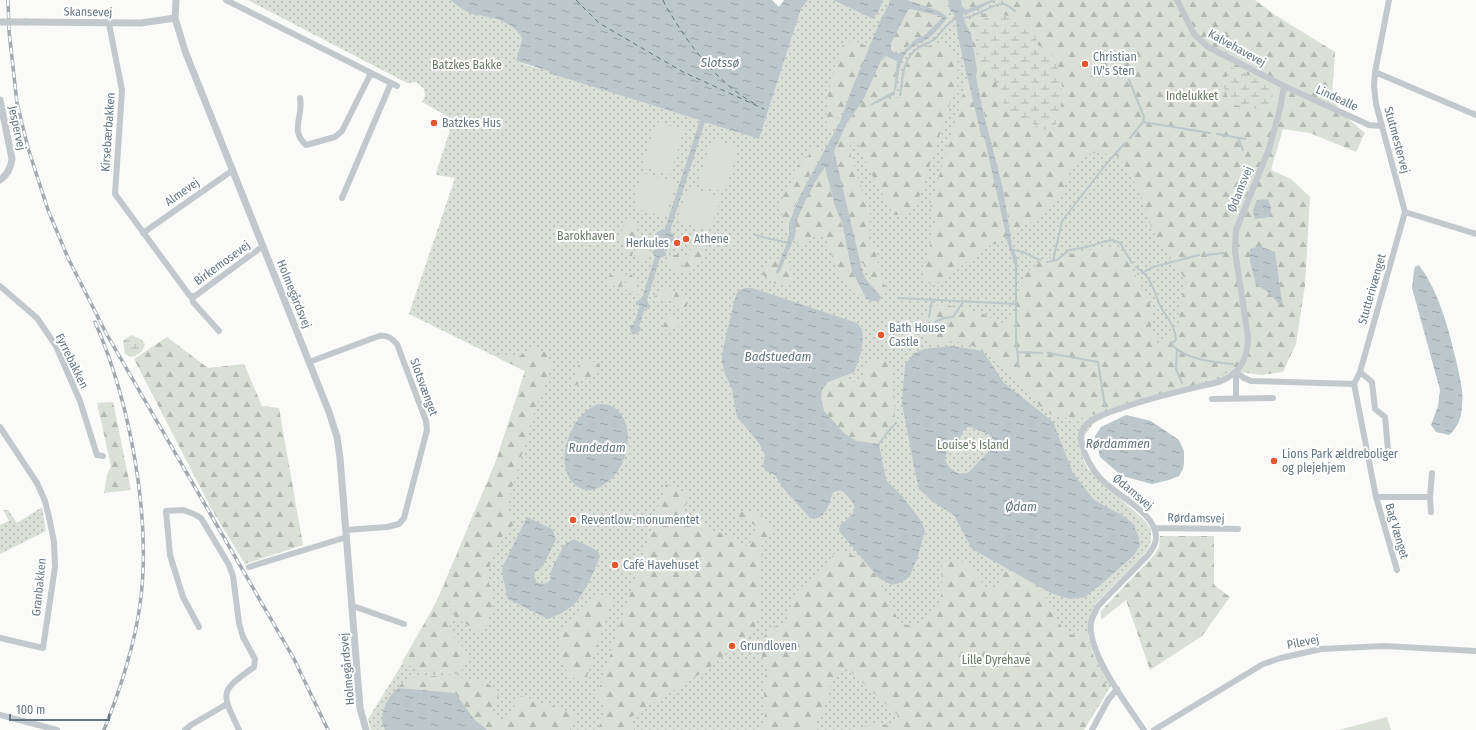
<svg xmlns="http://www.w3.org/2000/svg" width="1476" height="730" font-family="'Fira Sans Condensed',sans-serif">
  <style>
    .grass { fill: url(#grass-dots) }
    .forest { fill: url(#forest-firs) }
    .wetland { fill: url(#wetland-marsh) }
    .garden { fill: #dadfd7 }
    .water { fill: url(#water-ripples); fill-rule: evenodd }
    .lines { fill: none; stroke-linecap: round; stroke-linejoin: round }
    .stream { stroke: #bbc7cb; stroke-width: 2 }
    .ferry { stroke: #60757c; stroke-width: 1; stroke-dasharray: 5 4; stroke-linecap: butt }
    .minor { stroke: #c3c8cc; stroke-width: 6 }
    .tertiary { stroke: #c3c8cc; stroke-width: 7 }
    .rail-casing { stroke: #a2aab0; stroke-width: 3.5 }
    .rail { stroke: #fff; stroke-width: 2; stroke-dasharray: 6; stroke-linecap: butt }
    .tertiary-bridge { stroke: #c3c8cc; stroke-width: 7 }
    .poi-dot { fill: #e4572e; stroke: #fff; stroke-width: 1.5 }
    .labels { text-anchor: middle; stroke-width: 4; stroke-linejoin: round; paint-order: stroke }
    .street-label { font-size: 12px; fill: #657683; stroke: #fff }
    .poi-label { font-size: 12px; fill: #657683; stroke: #fff; text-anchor: start }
    .park-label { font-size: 12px; fill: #687a64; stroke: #fff }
    .water-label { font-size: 13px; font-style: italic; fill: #60757c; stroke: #fff }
  </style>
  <defs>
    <pattern id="grass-dots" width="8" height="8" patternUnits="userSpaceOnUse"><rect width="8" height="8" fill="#dadfd7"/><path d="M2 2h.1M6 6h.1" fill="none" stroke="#b4b9b4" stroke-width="1.8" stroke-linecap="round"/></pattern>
    <pattern id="forest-firs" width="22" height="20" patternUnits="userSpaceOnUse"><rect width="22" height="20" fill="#dadfd7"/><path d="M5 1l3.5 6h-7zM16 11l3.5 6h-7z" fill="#b4b9b4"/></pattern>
    <pattern id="wetland-marsh" width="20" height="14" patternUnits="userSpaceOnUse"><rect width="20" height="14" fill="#dadfd7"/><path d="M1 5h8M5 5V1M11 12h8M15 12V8" fill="none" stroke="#b4b9b4"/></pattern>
    <pattern id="water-ripples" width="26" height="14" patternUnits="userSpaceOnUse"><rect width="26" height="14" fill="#bbc7cb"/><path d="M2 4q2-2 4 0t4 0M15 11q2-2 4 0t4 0" fill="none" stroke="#9ca6aa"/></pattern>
  </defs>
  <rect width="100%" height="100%" fill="#fafaf8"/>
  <path class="grass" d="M 248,0 L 450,0 L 462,9 L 511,24 L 517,30 L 522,38 L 516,61 L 532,67 L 544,68 L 759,139 L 801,9 L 808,0 L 833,0 L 873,19 L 883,0 L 1176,0 L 1269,148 L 1248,350 L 1228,378 L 1139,401 L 1094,423 L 1085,435 L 1084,445 L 1083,458 L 1088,469 L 1144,520 L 1151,529 L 1151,540 L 1149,548 L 1140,559 L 1095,604 L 1089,621 L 1088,636 L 1093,653 L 1111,686 L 1084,730 L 371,730 L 368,719 L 409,653 L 438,598 L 496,461 L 525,371 L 409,314 L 455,178 L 437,175 L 436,173 L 452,124 L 452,119 L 422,102 L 425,96 L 424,89 L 416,82 L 407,83 Z
    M 42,507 L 46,531 L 0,554 L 0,525 L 9,521 L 3,510 L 8,510 L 17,523 Z"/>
  <path class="forest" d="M 907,0 L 948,0 L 950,7 L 945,15 Z
    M 961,0 L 991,0 L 966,10 L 962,6 Z
    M 1008,0 L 1255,0 L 1275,15 L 1335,52 L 1332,96 L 1340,112 L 1365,133 L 1356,152 L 1310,133 L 1283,129 L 1271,170 L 1291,179 L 1310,197 L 1305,285 L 1296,344 L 1283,372 L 1262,375 L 1231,371 L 1195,385 L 1106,409 L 1078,419 L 1055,417 L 1040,406 L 1009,370 L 986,351 L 963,342 L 933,343 L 923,332 L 924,313 L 941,304 L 980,312 L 997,322 L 1006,323 L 1016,312 L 1014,302 L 1022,285 L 1025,274 L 1042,260 L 1095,249 L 1117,247 L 1129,262 L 1151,307 L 1151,328 L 1159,346 L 1178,327 L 1181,303 L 1186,280 L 1153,232 L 1141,196 L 1127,168 L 1115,154 L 1091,153 L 1071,170 L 1063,191 L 1046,209 L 1028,224 L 1012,233 L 1011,233 L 1003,189 L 994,157 L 976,77 L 976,70 L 971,34 L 965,23 L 966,21 L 989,12 Z
    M 911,9 L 940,16 L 942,18 L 924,36 L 916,39 L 911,42 L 903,52 L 896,54 L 891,50 L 891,43 L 908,10 Z
    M 851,41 L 860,43 L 870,48 L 851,91 L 834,127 L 830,129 L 826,128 L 828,92 L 843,45 Z
    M 933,44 L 942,44 L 956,52 L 958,65 L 956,85 L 918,201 L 906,215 L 894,215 L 872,175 L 858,144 L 850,141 L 850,154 L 870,213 L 869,238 L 875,246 L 879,272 L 886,289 L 885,292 L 882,293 L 874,285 L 858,253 L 834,154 L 847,123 L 862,103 L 881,61 L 886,56 L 897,61 L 894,91 L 870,106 L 901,97 C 908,67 900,57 933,44 Z
    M 967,81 L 969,82 L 981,135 L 983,136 L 985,140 L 1007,236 L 996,244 L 982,248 L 958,269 L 932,286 L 923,276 L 935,223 L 930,207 Z
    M 818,146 L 823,152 C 812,171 790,208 789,230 L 786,230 C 780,205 777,201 794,180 L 794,171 L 795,168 L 809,155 L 813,147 Z
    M 823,167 L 825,167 L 835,206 L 839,214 L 852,271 L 863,294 L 857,296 C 847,288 839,274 834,262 C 830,253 830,243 823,236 C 821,236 818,235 816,236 C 808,238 806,247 796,242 C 791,216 811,188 823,167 Z
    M 626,219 L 635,222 L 638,236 L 632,256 L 628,256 L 620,237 Z
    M 640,240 L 644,245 L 651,249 L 648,252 L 651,255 L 639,260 L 634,256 Z
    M 698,242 L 707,245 L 701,263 L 684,274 L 681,271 L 688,252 Z
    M 684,254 L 679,271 L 673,271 L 666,259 L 670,259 L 669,255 L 678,255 Z
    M 770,260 L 786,261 L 791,272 L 792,282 C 778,287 774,284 763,275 L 762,268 Z
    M 621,270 L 625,274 L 620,288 L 606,283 L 609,276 Z
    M 628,275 L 632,275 L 640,295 L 624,289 Z
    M 669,287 L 672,289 L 668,303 L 652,298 Z
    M 681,289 L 688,301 L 686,309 L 672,305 L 676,290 Z
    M 667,316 L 682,321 L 681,325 L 667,331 L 663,327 Z
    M 167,337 L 208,368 L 244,364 L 262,406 L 279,408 L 303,545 L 245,564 L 211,508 L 134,359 Z
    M 535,348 L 547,353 L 551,364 L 550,371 L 535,410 L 506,508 C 507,514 513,519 513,525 L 503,535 L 492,558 L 489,569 L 489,584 L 493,601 L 492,609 L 486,627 L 477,631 L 455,617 L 449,600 L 447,598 L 453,620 L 450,625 L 450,633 L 469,654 L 469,656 L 462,670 L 459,673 L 452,674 L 422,672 L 402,662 L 439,598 L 496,461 L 525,371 L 498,358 L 509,355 L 517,357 L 524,354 L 529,350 Z
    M 587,359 L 600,364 C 600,376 593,375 585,379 C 582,380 579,383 577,385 L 574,385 L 573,379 L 580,361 Z
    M 875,360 L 887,360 L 892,367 L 895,422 L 885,431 L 877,444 L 856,441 L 844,433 L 824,411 L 821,398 L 822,390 L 828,382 L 844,376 L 856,383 L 859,382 L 866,368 Z
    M 113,402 L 131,490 L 104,493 L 107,475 L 111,466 L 97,403 Z
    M 666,484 L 689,495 L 689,500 L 682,510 L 709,529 L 724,534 L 748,547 L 758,527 L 736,515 C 750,504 765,516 773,529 L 772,536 L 762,540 L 760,613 L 754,629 L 709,668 L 631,717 L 631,723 L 634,730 L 598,730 L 607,704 L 596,699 Z
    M 1160,536 L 1214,536 L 1214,585 L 1230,597 L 1202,636 L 1150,670 L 1126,600 L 1101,620 L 1101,611 L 1155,554 L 1159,547 Z
    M 838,551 L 861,558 L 879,578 L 898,620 C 916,636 936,614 941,596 C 943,587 941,575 942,565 C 959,546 978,578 988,590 L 998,587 L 999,579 L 1004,572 L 1013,572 L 1040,587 L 1065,633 L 1073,635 L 1083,626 L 1094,659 L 1107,688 L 1083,730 L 856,730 L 858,728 L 879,724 L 891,725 L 895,723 L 898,715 L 849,670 L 842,668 L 835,675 L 828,691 L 826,702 L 815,726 L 811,730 L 759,730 L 764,721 L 766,708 L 763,687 L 767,668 L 762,656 L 760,641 L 772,627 L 788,623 L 791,604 L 798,590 L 817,574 L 835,553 Z
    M 597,596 L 605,597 L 611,601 L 586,680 L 581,681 C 576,679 571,677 568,673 C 561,663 555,642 561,631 C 564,624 574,620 579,614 C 585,608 589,600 597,596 Z
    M 430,676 L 467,678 L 486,682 L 499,693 L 491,713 L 500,720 L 506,718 L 521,696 L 574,713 L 575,717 L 570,730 L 487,730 L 474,719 L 455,693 L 398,688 C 407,677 416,677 430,676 Z"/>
  <path class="wetland" d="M 1002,14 L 1024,22 L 1032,28 L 1038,45 L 1051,52 L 1057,64 L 1062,85 L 1062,102 L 1055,126 L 1050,129 L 1044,130 L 1013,113 L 1004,105 L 996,82 L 981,67 L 976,53 L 976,25 C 983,17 992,16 1002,14 Z
    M 1229,66 L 1238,69 L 1271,87 L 1273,95 L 1272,104 L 1265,111 L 1235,105 L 1227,96 L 1224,87 L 1227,75 L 1224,67 Z
    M 131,335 L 141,339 L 145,344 C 143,352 138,356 130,357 L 125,353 L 123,341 Z"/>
  <path class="garden" d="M 657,122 L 684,130 L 670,175 L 642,166 Z
    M 712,139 L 739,148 L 725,192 L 697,184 Z
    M 643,173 L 676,183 L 665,217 L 638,209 L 637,203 L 634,199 Z
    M 688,187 L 721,198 L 712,224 L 707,226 L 704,230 L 677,221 Z
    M 1387,717 L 1391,730 L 1339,730 Z"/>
  <path class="water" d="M 450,0 L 772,0 L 779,7 L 784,0 L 808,0 L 801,9 L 759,139 L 705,122 L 670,231 L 674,236 L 674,241 L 665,245 L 664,250 L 667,255 L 660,258 L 647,300 L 650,306 L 649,309 L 645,308 L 639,326 L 641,329 C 640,331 636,335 632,334 L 630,329 L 631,325 L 634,324 L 640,306 L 636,305 L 636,302 L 642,298 L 655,257 L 652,251 L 659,248 L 660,243 L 656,238 L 655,234 L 659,231 L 665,229 L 700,120 L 549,73 L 549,71 L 516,61 L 522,38 C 511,21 499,20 480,15 L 477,16 L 462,9 Z
    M 833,0 L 883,0 L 879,10 L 873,19 Z
    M 891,0 L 907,0 L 939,11 L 947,17 C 945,22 933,35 929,38 C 918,45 913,44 904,56 C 897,68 899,83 894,95 L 870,106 L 872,103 L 894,91 L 897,61 L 886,56 L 881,61 L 862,102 L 847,123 L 834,151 L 862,270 L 865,278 L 881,297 L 879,301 L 870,301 L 866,298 L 852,271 L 842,222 L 835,206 L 825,167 L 815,182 L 803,206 L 797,220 L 795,236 L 779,273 L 777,274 L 776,272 L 786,245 L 789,235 L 789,223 L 801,194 L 840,122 L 851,91 L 881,19 ZM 911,9 L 940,16 L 942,18 L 924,36 L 916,39 L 903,52 L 896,54 L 891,50 L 891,43 L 908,10 Z
    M 948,0 L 961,0 L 962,6 L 966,10 L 991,0 L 996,0 L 972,12 L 963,14 L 965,23 L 971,34 L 977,70 L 976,77 L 982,107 L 1003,189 L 1012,246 L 1017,258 L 1017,313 L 1015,313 L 1015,266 L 1008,244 L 985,140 L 983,136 L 981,135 L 958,37 L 956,20 L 954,14 L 950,11 Z
    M 1268,199 L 1271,207 L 1270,217 L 1255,219 L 1253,210 L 1257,200 Z
    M 1260,246 L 1275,252 L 1282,302 L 1280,305 L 1267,291 L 1256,285 L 1250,261 L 1250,249 Z
    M 1419,265 C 1439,292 1448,327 1456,360 C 1459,375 1464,390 1462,405 C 1462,417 1458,427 1449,435 L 1436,432 L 1431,425 L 1438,406 L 1440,390 L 1412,288 L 1414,270 L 1415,267 Z
    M 746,288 L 752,288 L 857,323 C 869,332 859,361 854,372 L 828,382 L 822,390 L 821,398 L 824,411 L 844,433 L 856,441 L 879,444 L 886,480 L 903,497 L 916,514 L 922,523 L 925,531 L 917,559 L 909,577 L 902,582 L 892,585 L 879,578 L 839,531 L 840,525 C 860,510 858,507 842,490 L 833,492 C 828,504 827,521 810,518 L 783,488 L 775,475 L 766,471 L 763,466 L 765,455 L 759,443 L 737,417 L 732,389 L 725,374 L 722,362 L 722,356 L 727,331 L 736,295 C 739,290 741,289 746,288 Z
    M 951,346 L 983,351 L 1004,383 L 1053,422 L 1073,473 L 1094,500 L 1125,517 L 1133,524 L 1138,535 L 1140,546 L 1134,555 L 1105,581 L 1085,597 L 1070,599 L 1051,593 L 972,549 L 954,515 L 933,502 L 919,489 L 915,472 L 902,403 L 905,365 L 913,354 L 924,349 ZM 968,427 C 973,427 976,430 981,431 C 990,435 998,438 991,449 L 970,471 L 967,473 L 960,474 C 952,471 947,466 945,458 L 947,451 L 958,442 L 964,430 Z
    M 599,404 C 623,402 631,429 627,448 C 624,463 616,478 603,485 C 598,489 592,491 586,490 C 548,481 566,413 599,404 Z
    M 1126,415 L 1151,421 L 1179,440 L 1184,451 L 1184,462 L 1183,469 L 1179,476 L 1169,480 L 1152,484 L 1122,476 L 1100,457 L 1095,436 L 1101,427 Z
    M 527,517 L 552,529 L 556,539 L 543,566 L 535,572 L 534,576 L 537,583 L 544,584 L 550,581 L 551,571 L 564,545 L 574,539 L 598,551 L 600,557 C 593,572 584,597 571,607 C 564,612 556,615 548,619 L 508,599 L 502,573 L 503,566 Z
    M 398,688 L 455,693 L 474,719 L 487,730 L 385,730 C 377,716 387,698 398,688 Z"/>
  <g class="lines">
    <path class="stream" d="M 962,18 C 975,18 995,2 1004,4 C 1008,5 1012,9 1015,11
      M 1129,80 L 1144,117 L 1143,122 L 1130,138
      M 900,95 C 903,78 902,59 918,48 C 924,44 930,43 935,39 C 942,32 948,21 957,18
      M 1143,122 L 1210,133
      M 1217,134 L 1245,139
      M 1238,138 L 1243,150
      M 755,235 L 788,243
      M 1012,250 L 1023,252 L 1040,260
      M 1205,255 L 1224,253
      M 1053,261 L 1062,221 L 1107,163 L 1125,143
      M 1047,262 L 1057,260 L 1069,250 L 1087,247 L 1106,241 L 1112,240 L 1120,243 L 1132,263
      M 1136,267 C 1154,279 1153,292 1162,309 C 1168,319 1175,326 1176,340 L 1171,344 C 1186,360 1212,362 1233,364
      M 1142,273 L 1153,267 L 1199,255
      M 898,298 L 1016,304
      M 1016,310 L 1016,343 L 1018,356 L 1018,367
      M 929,317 L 932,300
      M 935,322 L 944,318 L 953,317 L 963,302
      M 1177,350 L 1176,369 L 1182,383
      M 1018,352 L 1042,353
      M 1048,353 L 1098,362 L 1105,407
      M 879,444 L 887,433 L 896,423"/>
    <path class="ferry" d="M 576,0 L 599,23 L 683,72 L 764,109
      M 663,0 C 666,8 671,14 675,21 C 695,53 722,86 755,104"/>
    <path class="minor" d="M 226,0 L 397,86
      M 1177,0 L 1194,34 L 1208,47 L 1284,86 L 1369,125 L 1382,126
      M 1389,0 L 1375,72 L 1374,86 L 1376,104 L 1405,212 L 1476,234
      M 109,24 L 122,90 L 115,194 L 190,296 L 195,296 L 263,246
      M 1375,72 L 1476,115
      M 300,98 C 304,116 289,130 306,145 L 335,137 L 342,131 L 371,73
      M 342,198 L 391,83
      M 143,233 L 233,170
      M 0,286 L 37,318 L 56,346 L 80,401 L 97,455 L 103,456
      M 192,297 L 193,302 L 219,331
      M 309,362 L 379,336 C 388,335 391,338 397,344 L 426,421 L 427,430 L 404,518 L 399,524 L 387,527 L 346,530
      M 1236,372 L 1244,378 L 1251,381 L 1354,384 L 1360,372 L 1405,212
      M 1360,372 L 1372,382 L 1375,409 L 1385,417 L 1388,450
      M 1354,384 L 1376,497 L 1397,570
      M 1212,399 L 1273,398
      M 1236,399 L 1236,372
      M 0,427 L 37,483 L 45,501 L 49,517 L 54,542 L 55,567 L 43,648 L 0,638
      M 1376,497 L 1430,497 L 1432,473
      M 1430,497 L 1431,512
      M 1155,528 L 1238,529
      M 249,567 L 347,537
      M 353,606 L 404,624
      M 199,627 L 183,597 L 170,555 L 166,511 L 183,510 L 194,514 L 201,518 L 229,565 L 233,576 L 239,623 L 243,637 L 255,659 L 254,667 C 219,692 221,692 239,730
      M 0,715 L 57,730
      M 185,730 L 191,725 L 227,704
      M 1092,730 L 1108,700 L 1117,689
      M 1144,730 C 1128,706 1087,653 1091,623 C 1092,617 1095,612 1098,606 L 1148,555 C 1152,550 1155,545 1156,539 C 1158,513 1115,495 1100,478 C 1091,468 1085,457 1082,444 C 1079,434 1083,426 1091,421 C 1099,415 1110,412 1119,409 C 1152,397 1185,390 1219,382 C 1240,374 1248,359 1248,337 L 1235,251 L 1236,230 L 1269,149 L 1280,109 L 1284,86
      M 1154,730 L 1263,664 L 1281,658 L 1321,649 L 1384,646 L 1476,651"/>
    <path class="tertiary" d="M 176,0 L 175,18 L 185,51 L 329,412 L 337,437 L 340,458 L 360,708 L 366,730
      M 26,22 L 141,23 L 175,18
      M 0,100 L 12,159 C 11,168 8,174 0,180"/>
    <g class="rail-casing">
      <path id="rail" d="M 8,0 L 9,31 L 17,103 L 28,148 L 48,210 L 68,258 L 106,333 L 294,659 L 328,730
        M 95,322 C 130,402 152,518 140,605 C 134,648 120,690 104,730"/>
    </g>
    <use href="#rail" class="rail"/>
    <path class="tertiary-bridge" d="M 0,22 L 26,22"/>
  </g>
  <g class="poi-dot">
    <circle cx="1085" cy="64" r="4"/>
    <circle cx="434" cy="123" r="4"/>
    <circle cx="686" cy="239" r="4"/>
    <circle cx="677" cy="243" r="4"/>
    <circle cx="881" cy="335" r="4"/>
    <circle cx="1274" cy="461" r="4"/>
    <circle cx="573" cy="520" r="4"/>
    <circle cx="615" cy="565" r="4"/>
    <circle cx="732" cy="646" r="4"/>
  </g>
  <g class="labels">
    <g class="street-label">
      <text transform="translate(88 12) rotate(1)" y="4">Skansevej</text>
      <text transform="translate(1237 48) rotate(29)" y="4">Kalvehavevej</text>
      <text transform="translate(1337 98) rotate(25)" y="4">Lindealle</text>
      <text transform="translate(17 128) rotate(78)" y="4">Jespervej</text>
      <text transform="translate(108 132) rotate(-86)" y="4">Kirsebærbakken</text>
      <text transform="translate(1397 140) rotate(75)" y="4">Stutmestervej</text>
      <text transform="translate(1240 189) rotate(-68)" y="4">Ødamsvej</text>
      <text transform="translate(182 192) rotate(-35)" y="4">Almevej</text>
      <text transform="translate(222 263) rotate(-36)" y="4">Birkemosevej</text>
      <text transform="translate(1372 289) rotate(-74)" y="4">Stutterivænget</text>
      <text transform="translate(294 294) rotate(68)" y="4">Holmegårdsvej</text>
      <text transform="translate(72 361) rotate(64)" y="4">Fyrrebakken</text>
      <text transform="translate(424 387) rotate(70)" y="4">Slotsvænget</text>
      <text transform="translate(1133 492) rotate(40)" y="4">Ødamsvej</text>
      <text transform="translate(1196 518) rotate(1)" y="4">Rørdamsvej</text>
      <text transform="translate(1397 531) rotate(74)" y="4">Bag Vænget</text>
      <text transform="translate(39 587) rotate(-84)" y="4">Granbakken</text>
      <text transform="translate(1303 642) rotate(-11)" y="4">Pilevej</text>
      <text transform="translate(347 669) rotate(-95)" y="4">Holmegårdsvej</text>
    </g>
    <g class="poi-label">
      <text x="1093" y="61">Christian<tspan x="1093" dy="14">IV's Sten</tspan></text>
      <text x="442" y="127">Batzkes Hus</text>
      <text x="694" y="243">Athene</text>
      <text x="669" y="247" text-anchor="end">Herkules</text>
      <text x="889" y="332">Bath House<tspan x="889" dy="14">Castle</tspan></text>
      <text x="1282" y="458">Lions Park ældreboliger<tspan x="1282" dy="14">og plejehjem</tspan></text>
      <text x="581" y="524">Reventlow-monumentet</text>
      <text x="623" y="569">Café Havehuset</text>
      <text x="740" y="650">Grundloven</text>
    </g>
    <g class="park-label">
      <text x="467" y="69">Batzkes Bakke</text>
      <text x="1192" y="100">Indelukket</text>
      <text x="586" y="240">Barokhaven</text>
      <text x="973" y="449">Louise's Island</text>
      <text x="996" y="664">Lille Dyrehave</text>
    </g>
    <g class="water-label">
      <text x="720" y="67">Slotssø</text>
      <text x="778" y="361">Badstuedam</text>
      <text x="1118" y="448">Rørdammen</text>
      <text x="597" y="452">Rundedam</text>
      <text x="1021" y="511">Ødam</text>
    </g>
  </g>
  <path d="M10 714v6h99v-6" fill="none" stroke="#657683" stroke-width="2"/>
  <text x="16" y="714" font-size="12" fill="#657683" stroke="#ffffff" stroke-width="3" paint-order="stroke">100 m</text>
</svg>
